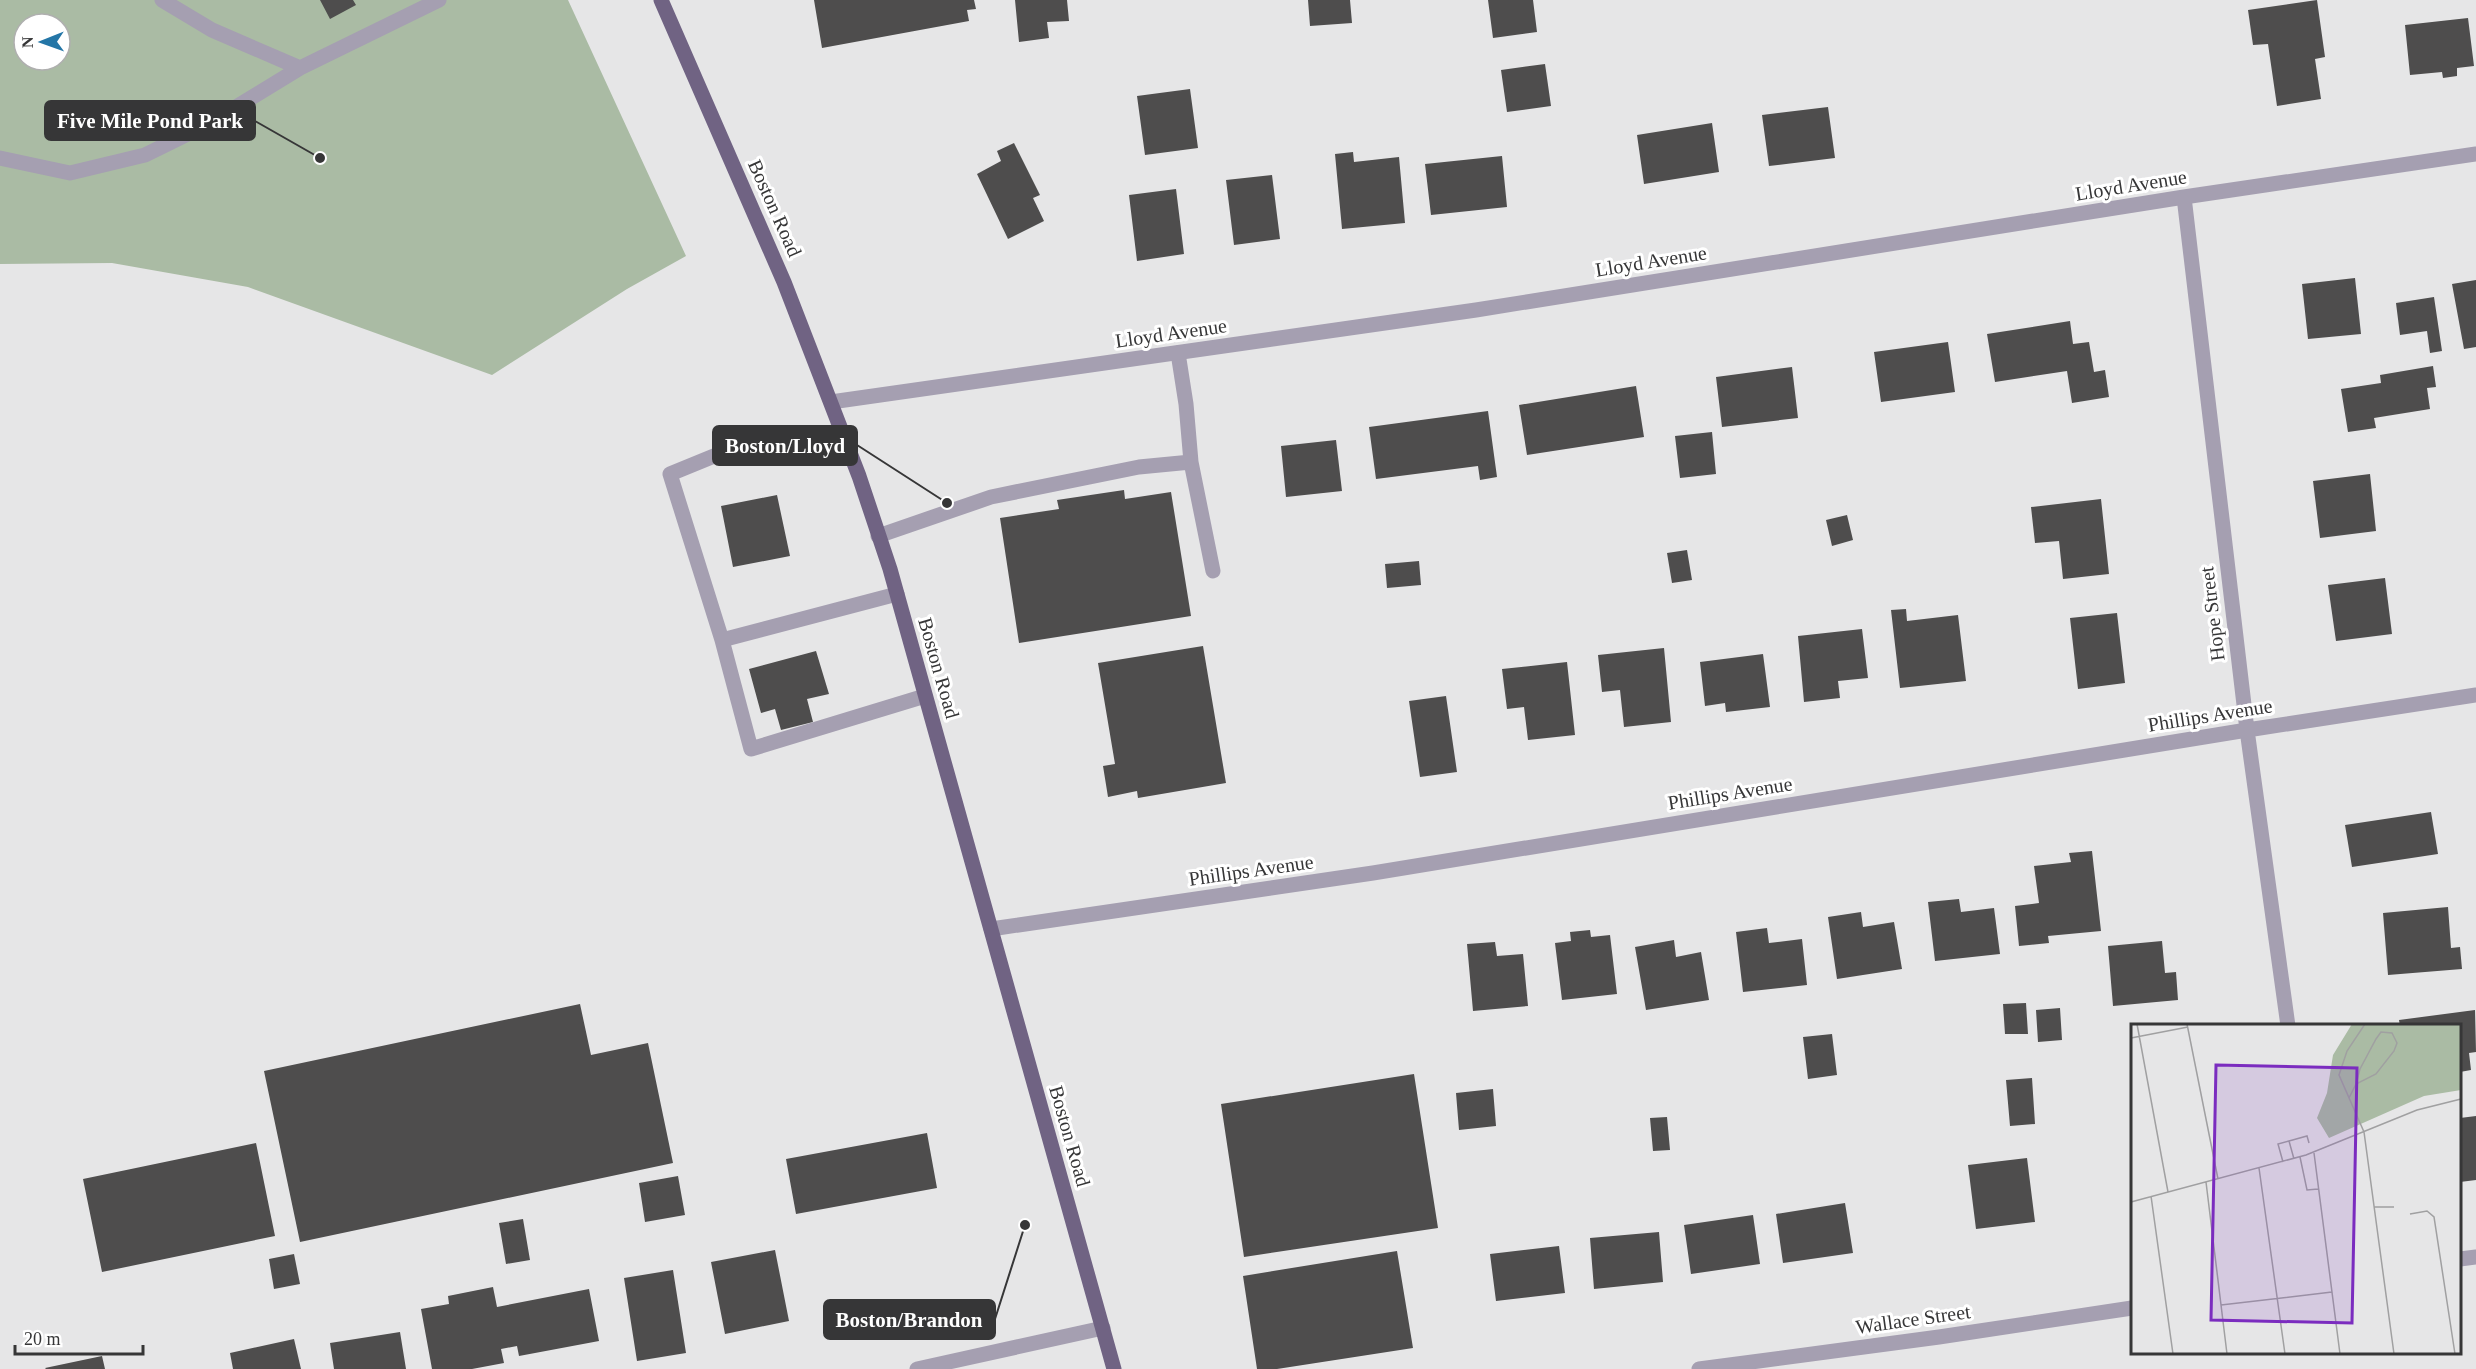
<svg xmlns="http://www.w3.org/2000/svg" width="2476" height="1369" font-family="Georgia,serif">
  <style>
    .green { fill: #aabba4; fill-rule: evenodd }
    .building { fill: #4e4d4d }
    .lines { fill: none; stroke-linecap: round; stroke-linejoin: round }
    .lane { stroke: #a59fb1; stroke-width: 15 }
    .street { stroke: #a59fb1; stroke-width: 15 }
    .primary { stroke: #706383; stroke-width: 15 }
    .labels { text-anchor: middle; stroke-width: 6; stroke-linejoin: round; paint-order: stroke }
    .street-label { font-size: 20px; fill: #363637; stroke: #fff }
    .inset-road { fill: none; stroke: #a0a0a1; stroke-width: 1.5 }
    .view { fill: #7b2cbf; fill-opacity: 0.15; stroke: #7b2cbf; stroke-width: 3 }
    .inset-edge { fill: none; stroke: #363637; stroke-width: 3 }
    .leader { fill: none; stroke: #363637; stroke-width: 2 }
    .callout-dot { fill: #363637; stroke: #fff; stroke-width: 2 }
    .callout { fill: #363637; stroke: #363637; stroke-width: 2 }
    .callout-label { font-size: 21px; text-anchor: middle; font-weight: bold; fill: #fff }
  </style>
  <rect width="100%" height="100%" fill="#e6e6e7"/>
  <path class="green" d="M 0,0 L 568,0 L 686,256 L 627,289 L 492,375 L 248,287 L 112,263 L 0,264 ZM 24,24 L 60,24 L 60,60 L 24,60 Z"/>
  <path class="building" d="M 320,0 L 353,0 L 356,5 L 330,19 Z
    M 814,0 L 974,0 L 976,9 L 967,10 L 969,21 L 822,48 Z
    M 1015,0 L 1067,0 L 1069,21 L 1047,22 L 1049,38 L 1019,42 Z
    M 1308,0 L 1350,0 L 1352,23 L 1310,26 Z
    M 1488,0 L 1533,0 L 1537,32 L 1493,38 Z
    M 2317,0 L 2325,57 L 2315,59 L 2321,99 L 2277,106 L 2268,44 L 2253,45 L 2248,10 Z
    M 2468,18 L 2474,66 L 2457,68 L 2457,76 L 2443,78 L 2442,72 L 2410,75 L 2405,25 Z
    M 1545,64 L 1551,106 L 1507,112 L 1501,70 Z
    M 1190,89 L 1198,148 L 1145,155 L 1137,96 Z
    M 1828,107 L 1835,158 L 1769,166 L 1762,115 Z
    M 1712,123 L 1719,172 L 1644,184 L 1637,135 Z
    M 1014,143 L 1040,195 L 1033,198 L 1044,221 L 1008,239 L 977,174 L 1001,161 L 997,151 Z
    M 1353,152 L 1354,162 L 1399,157 L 1405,223 L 1342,229 L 1335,154 Z
    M 1502,156 L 1507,207 L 1431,215 L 1425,164 Z
    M 1272,175 L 1280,239 L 1234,245 L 1226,180 Z
    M 1176,189 L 1184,254 L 1137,261 L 1129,195 Z
    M 2355,278 L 2361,334 L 2308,339 L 2302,284 Z
    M 2476,280 L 2476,347 L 2464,349 L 2452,284 Z
    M 2434,297 L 2442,351 L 2430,353 L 2427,331 L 2400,335 L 2396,303 Z
    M 2070,321 L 2073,344 L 2089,342 L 2094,372 L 2105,370 L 2109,397 L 2072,403 L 2067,371 L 1995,382 L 1987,334 Z
    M 1948,342 L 1955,392 L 1881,402 L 1874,352 Z
    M 2433,366 L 2436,387 L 2427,388 L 2430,409 L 2374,418 L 2376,428 L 2348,432 L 2341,389 L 2381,383 L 2380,375 Z
    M 1792,367 L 1798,418 L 1722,427 L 1716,377 Z
    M 1636,386 L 1644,437 L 1527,455 L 1519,405 Z
    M 1488,411 L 1497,477 L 1480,480 L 1478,466 L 1376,479 L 1369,427 Z
    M 1712,432 L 1716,474 L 1680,478 L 1675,436 Z
    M 1336,440 L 1342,491 L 1286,497 L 1281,446 Z
    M 2370,474 L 2376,531 L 2320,538 L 2313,481 Z
    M 1124,490 L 1125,499 L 1171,492 L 1191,616 L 1019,643 L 1000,518 L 1059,509 L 1057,500 Z
    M 777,495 L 790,556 L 733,567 L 721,506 Z
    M 2101,499 L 2109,574 L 2063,579 L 2059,541 L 2035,543 L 2031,507 Z
    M 1847,515 L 1853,540 L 1832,546 L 1826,520 Z
    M 1687,550 L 1692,580 L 1672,583 L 1667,553 Z
    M 1419,561 L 1421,585 L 1387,588 L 1385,564 Z
    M 2385,578 L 2392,634 L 2336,641 L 2328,585 Z
    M 1906,609 L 1907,621 L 1958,615 L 1966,681 L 1900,688 L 1891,610 Z
    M 2117,613 L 2125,683 L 2078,689 L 2070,618 Z
    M 1862,629 L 1868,678 L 1838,681 L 1840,698 L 1804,702 L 1798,636 Z
    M 1203,646 L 1226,783 L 1138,798 L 1137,791 L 1108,797 L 1103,766 L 1115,764 L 1098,663 Z
    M 1664,648 L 1671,722 L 1624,727 L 1620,690 L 1602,692 L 1598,655 Z
    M 816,651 L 829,694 L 807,699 L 813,722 L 781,730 L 775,709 L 761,713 L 749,669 Z
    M 1763,654 L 1770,707 L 1726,712 L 1725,703 L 1705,706 L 1700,662 Z
    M 1567,662 L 1575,735 L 1528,740 L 1524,707 L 1507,709 L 1502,669 Z
    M 1446,696 L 1457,772 L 1420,777 L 1409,701 Z
    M 2431,812 L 2438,854 L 2352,867 L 2345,825 Z
    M 2092,851 L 2101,931 L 2048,936 L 2049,943 L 2019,946 L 2015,906 L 2039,903 L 2034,866 L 2071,862 L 2069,853 Z
    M 1959,899 L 1961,912 L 1994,908 L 2000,954 L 1935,961 L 1928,902 Z
    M 2448,907 L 2451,948 L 2460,947 L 2462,969 L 2388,975 L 2383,913 Z
    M 1861,912 L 1863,927 L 1894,922 L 1902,969 L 1837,979 L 1828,917 Z
    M 1767,928 L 1769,943 L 1802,939 L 1807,985 L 1743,992 L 1736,932 Z
    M 1590,930 L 1591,937 L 1610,935 L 1617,994 L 1562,1000 L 1555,943 L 1571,941 L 1570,932 Z
    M 1674,940 L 1676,957 L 1701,952 L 1709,1000 L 1646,1010 L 1635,947 Z
    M 2162,941 L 2165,973 L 2176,972 L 2178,1000 L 2113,1006 L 2108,946 Z
    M 1495,942 L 1497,956 L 1523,954 L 1528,1006 L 1473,1011 L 1467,944 Z
    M 2026,1003 L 2028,1034 L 2005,1034 L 2003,1004 Z
    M 580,1004 L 591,1055 L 648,1043 L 673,1163 L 300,1242 L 264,1071 Z
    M 2060,1008 L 2062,1040 L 2038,1042 L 2036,1010 Z
    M 2475,1010 L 2476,1052 L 2469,1053 L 2471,1070 L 2460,1072 L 2460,1026 L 2400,1026 L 2399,1020 Z
    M 1832,1034 L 1837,1075 L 1808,1079 L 1803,1037 Z
    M 1414,1074 L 1438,1228 L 1244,1257 L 1221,1104 Z
    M 2032,1078 L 2035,1124 L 2010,1126 L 2006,1080 Z
    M 1493,1089 L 1496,1126 L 1459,1130 L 1456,1093 Z
    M 2476,1116 L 2476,1180 L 2460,1182 L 2460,1118 Z
    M 1667,1117 L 1670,1150 L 1653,1151 L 1650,1118 Z
    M 927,1133 L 937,1188 L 796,1214 L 786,1159 Z
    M 256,1143 L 275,1236 L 102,1272 L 83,1179 Z
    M 2027,1158 L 2035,1222 L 1976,1229 L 1968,1165 Z
    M 678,1176 L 685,1215 L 645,1222 L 639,1183 Z
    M 1845,1203 L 1853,1253 L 1783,1263 L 1776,1214 Z
    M 1753,1215 L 1760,1264 L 1691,1274 L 1684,1225 Z
    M 523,1219 L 530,1260 L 506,1264 L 499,1223 Z
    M 1659,1232 L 1663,1282 L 1594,1289 L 1590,1238 Z
    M 1559,1246 L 1565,1293 L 1496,1301 L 1490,1254 Z
    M 775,1250 L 789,1321 L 725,1334 L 711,1262 Z
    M 1397,1251 L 1413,1348 L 1277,1369 L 1257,1369 L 1243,1276 Z
    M 294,1254 L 300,1284 L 274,1289 L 269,1259 Z
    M 673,1270 L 686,1353 L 637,1361 L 624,1278 Z
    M 493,1287 L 497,1307 L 589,1289 L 599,1341 L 519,1356 L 517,1346 L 501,1349 L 504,1363 L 472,1369 L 432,1369 L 421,1309 L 449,1304 L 448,1296 Z
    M 400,1332 L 406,1369 L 334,1369 L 330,1343 Z
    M 294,1339 L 301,1369 L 233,1369 L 230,1353 Z
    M 102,1356 L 105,1369 L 46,1369 L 45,1368 Z"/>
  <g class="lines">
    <path class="lane" d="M 162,0 L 212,30 L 300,68
      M 0,158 L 70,173 L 145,155 L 210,123 L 300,68 L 439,0
      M 1191,462 L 1213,571
      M 878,536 L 991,497 L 1139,467 L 1191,462 L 1186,404 L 1178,353
      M 897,594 L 722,640 L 751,749 L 925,696
      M 722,640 L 670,474 L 736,447"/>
    <path class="street" d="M 2184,197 L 2247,730 L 2288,1026
      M 831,402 L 1476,310 L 2184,197 L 2476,154
      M 991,929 L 1373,873 L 2247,730 L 2476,695
      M 2460,1259 L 2476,1257
      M 917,1369 L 1103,1328
      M 1699,1369 L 1939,1337 L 2132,1308"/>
    <path class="primary" d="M 661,0 L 784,282 L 859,476 L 890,569 L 1114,1369"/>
  </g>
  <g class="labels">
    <g class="street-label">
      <text transform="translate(2131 185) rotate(-9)" y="7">Lloyd Avenue</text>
      <text transform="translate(775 208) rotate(66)" y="7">Boston Road</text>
      <text transform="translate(1651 261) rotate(-9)" y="7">Lloyd Avenue</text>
      <text transform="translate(1171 333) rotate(-8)" y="7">Lloyd Avenue</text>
      <text transform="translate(2212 614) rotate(-97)" y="7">Hope Street</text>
      <text transform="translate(939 668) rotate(74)" y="7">Boston Road</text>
      <text transform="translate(2210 715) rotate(-9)" y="7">Phillips Avenue</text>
      <text transform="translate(1730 793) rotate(-9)" y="7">Phillips Avenue</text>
      <text transform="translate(1251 870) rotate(-8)" y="7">Phillips Avenue</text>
      <text transform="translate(1070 1136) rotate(74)" y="7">Boston Road</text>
      <text transform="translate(1913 1319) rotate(-8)" y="7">Wallace Street</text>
    </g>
  </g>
  <g transform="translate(2131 1024)">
    <rect width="330" height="330" fill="#e6e6e7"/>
    <path d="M 221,0 L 330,0 L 330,66 L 293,72 L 198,114 L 186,94 L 196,69 L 202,31 Z" fill="#aabba4"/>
    <path class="inset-road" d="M 6,0 L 37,168M 56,0 L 87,155M 234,0 L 216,27 L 208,51 L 233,108 L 263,330M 0,14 L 57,3M 218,74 L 225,60 L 245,50 L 263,27 L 266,19 L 261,9 L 250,8 L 245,15 L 229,45 L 225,60M 158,117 L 176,112 L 178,119M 183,129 L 209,330M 169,133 L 176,166 L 187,165M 152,138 L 147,120 L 158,117 L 163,135M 128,144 L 154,330M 75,158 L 96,330M 20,172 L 42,330M 0,178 L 175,131 L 286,86 L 330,75M 243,183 L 263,183M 279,190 L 296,187 L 303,193 L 324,330M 90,281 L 201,268"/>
    <path class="view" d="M 85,41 L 226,44 L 221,299 L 80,296 Z"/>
    <rect width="330" height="330" class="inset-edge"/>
  </g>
  <path class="leader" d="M320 158L255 121M947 503L857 445M1025 1225L995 1319"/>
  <g class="callout-dot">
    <circle cx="320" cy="158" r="6"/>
    <circle cx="947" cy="503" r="6"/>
    <circle cx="1025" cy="1225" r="6"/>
  </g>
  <g class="callout">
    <rect x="45" y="101" width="210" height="39" rx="6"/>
    <rect x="713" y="426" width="144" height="39" rx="6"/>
    <rect x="824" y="1300" width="171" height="39" rx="6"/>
  </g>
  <g class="callout-label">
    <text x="150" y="128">Five Mile Pond Park</text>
    <text x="785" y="453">Boston/Lloyd</text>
    <text x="909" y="1327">Boston/Brandon</text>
  </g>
  <g transform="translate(42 42) rotate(269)"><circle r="28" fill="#ffffff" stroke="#afafaf" stroke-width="1.5"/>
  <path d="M0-4.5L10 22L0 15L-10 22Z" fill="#2476a7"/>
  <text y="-9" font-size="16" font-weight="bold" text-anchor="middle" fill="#363637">N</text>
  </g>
  <path d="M15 1345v9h128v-9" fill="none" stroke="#363637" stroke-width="3"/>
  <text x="24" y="1345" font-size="18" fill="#363637" stroke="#ffffff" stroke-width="4.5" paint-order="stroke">20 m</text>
</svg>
